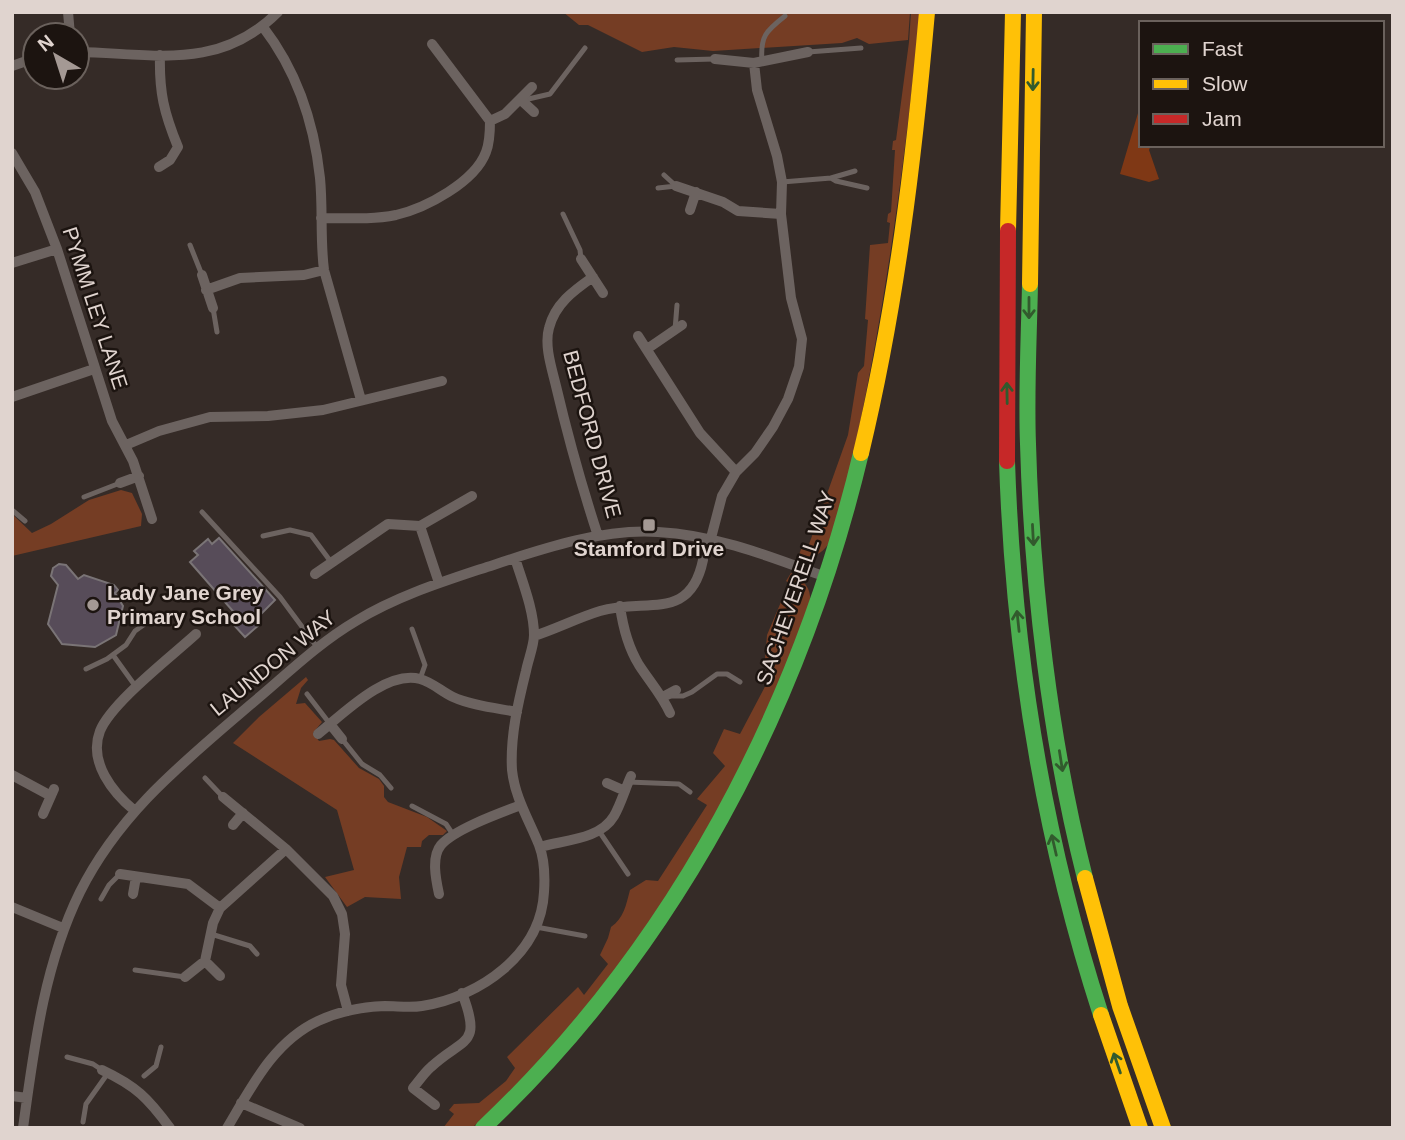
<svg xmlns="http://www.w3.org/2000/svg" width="1405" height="1140" font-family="Arial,sans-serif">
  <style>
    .green { fill: #753d24 }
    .forest { fill: #7f3815 }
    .building { fill: #574c59; stroke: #7a7476; stroke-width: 2 }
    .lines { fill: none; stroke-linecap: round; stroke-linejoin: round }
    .lane { stroke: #6c6360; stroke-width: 5 }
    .street { stroke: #6c6360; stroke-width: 10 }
    .fast { stroke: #4caf50; stroke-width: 16 }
    .slow { stroke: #ffc107; stroke-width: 16 }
    .jam { stroke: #c62828; stroke-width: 16 }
    .oneway { stroke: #325a2d }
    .poi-dot { fill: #a49994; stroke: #1c1410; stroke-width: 2.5 }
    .labels { text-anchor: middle; stroke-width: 5; stroke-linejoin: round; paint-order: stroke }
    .street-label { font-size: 21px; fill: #e0d4cf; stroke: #1c1410 }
    .poi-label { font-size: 21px; font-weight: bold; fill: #e0d4cf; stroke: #1c1410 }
  </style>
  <rect width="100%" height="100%" fill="#352b27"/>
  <path class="green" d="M 563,12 L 910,12 L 908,40 L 869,44 L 857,38 L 842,43 L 713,51 L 674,47 L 642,52 L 588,25 L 579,25 Z
    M 911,12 L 920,12 C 906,154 887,294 858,433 C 852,461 845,488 837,516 C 835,526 833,537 827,546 C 820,555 810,559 799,555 L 801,549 L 807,550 L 848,435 L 858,373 L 864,366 L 868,320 L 865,319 L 870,245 L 888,243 L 890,223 L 887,222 L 888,214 L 891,212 L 895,150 L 892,150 L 893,141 L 896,140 L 909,42 Z
    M 121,490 L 132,493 L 142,514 L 141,526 L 12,556 L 12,514 L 32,533 L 51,524 L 89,500 Z
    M 791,573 C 800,577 809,585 810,596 C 811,612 799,632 794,646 C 749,766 683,882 606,984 C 566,1036 520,1083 472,1128 L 443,1128 L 454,1114 L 449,1110 L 454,1104 L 479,1103 L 506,1081 L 515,1068 L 507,1057 L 578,987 L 584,995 L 608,964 L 600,955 L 608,938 L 611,927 C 624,918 626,905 630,890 L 646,880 L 658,881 L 707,805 L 697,799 L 725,766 L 713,753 L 724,729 L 740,734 L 769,679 L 765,659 L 767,635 L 789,583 L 786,581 Z
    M 306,677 L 308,680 L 301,688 L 296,704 L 305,703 L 322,722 L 313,733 L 319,741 L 330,739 L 334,740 L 359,768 L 379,779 L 384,786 L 384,797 L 388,802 L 427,817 L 447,831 L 443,835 L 429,835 L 422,841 L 421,847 L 407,847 L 399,877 L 401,899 L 365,897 L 347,907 L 325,877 L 354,870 L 337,810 L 233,743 L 259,717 Z"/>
  <path class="forest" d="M 1141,103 L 1141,145 L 1151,145 L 1149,150 L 1159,179 L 1149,182 L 1120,174 Z"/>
  <path class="building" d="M 219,538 L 275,600 L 256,619 L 260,624 L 245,637 L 233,624 L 239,618 L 190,562 L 198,555 L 194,551 L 208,539 L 212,544 Z
    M 59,564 L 66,565 L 78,579 L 84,575 L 114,585 L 118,590 L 115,593 L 123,606 L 116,635 L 95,647 L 62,644 L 48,624 L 58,585 L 51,576 L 53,568 Z"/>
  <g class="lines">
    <path class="lane" d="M 808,52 L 861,48
      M 677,60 L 715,59
      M 762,62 C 760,36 766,31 785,16
      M 524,100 L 550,94 L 585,48
      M 855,171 L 831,178 L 836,181 L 867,188
      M 782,182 L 831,178
      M 658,188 L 676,186 L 664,175
      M 563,214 L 580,250 L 581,259
      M 190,245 L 202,275
      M 213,308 L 217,332
      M 675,330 L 677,305
      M 84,497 L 120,483
      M 12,510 L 25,521
      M 202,512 L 280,597 L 317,647
      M 263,536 L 290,530 L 311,535 L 331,562
      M 412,629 L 425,665 L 420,679
      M 113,655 L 136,687
      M 86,669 L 107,659 L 126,645 L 135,631 L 156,616
      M 307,694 L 330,724
      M 669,696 L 683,696 L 692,692 L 717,674 L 727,674 L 740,682
      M 342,739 L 362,764 L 380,775 L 391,788
      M 205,778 L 223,797
      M 628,782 L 679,784 L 690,792
      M 412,806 L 446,824 L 454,836
      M 599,831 L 628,874
      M 101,899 L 109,885 L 120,874
      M 536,927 L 585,936
      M 211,934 L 250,946 L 257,954
      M 135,970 L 185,977
      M 67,1057 L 93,1064 L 102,1070
      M 144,1076 L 156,1066 L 161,1047
      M 83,1122 L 86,1104 L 108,1073"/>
    <path class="street" d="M 68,12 L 70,35
      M 263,27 C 297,71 314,122 320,178 C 323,208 320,239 324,270 L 361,400
      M 77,52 C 153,53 218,72 278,12
      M 715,59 L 754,63 L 808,52
      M 12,66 L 35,58
      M 521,100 L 534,112
      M 490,121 L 505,114 L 532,87
      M 12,153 L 35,192 L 57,249 L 112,421 L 133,461 L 152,519
      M 159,167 L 170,160 L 178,147 C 164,113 159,92 160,55
      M 676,186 L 723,202 L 738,211 L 781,214
      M 690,210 L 696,192
      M 321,218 C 346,218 371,220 396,215 C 426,208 475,182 486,152 C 490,142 490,131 490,121 L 432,44
      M 581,259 L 603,293
      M 12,263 L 57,249
      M 202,275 L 213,308
      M 593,277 C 573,291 555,304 549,328 C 544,346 552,369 556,386 C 568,437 582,487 598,536
      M 206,290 L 240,278 L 304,275 L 324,270
      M 638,336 L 700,433 L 736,472
      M 647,349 L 682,325
      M 12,397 L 94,369
      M 126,445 L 159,431 L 210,417 L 268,416 L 323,410 L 442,381
      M 120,483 L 139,476
      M 420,526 L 472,496
      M 711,538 L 722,496 L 736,472 L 755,453 L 773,427 L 788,399 L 799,367 L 802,339 L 791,298 L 781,214 L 782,182 L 777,156 L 757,90 L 754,63
      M 315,574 L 388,524 L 420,526 L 439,583
      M 620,606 C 623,628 628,647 639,665 C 650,682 662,695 670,713
      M 534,636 C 556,629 577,618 600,611 C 645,597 690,623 703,560
      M 663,697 L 676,690
      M 330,724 L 342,739
      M 318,734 C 343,714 386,670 420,679 C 432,682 442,692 453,697 C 473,706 496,708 517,712
      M 12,775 L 51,796
      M 607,783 L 625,791
      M 223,797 L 286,849
      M 135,811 C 113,793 88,762 100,731 C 111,703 172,656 196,634
      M 43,814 L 54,789
      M 233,825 L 243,813
      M 540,847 C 563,840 600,840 614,816 C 621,804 625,789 631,776
      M 120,874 L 188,884 L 220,908
      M 133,894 L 136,877
      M 439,894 C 436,880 431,857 441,845 C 455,829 500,813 521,805
      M 12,907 L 63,928
      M 205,961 L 220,976
      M 185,977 L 205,961 L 213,923 L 220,908 L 286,849 L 333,896 L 342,914 L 345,934 L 341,985 L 348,1011
      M 102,1070 C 136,1086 148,1098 170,1128
      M 12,1096 L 27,1098
      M 241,1103 L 300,1128
      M 435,1105 L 413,1088 C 419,1081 424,1073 431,1067 C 463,1037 483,1047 462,993
      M 23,1128 C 34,1048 44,965 80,892 C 120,812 184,762 250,705 C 285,676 317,644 356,621 C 397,596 442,582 487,567 C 539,550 602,528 658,532 C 717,535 771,557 826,577
      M 227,1128 C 251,1088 273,1042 318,1021 C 339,1011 362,1007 385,1006 C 397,1006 410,1008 422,1006 C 480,997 541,954 544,892 C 545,877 544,858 539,845 C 529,820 515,798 512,770 C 510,737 518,703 526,671 C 528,660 534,646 534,635 C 534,610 522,581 515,558"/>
    <path class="fast" d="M 1030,284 C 1029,337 1026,391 1028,444 C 1032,586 1050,740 1085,878
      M 1007,461 C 1013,650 1043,836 1101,1015
      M 483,1128 C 675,947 800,708 861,453"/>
    <path class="slow" d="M 1008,231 L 1013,12
      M 1030,284 L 1034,12
      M 861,453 C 896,308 914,160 927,12
      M 1085,878 L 1120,1006 L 1163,1128
      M 1101,1015 L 1140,1128"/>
    <path class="jam" d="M 1007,461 L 1008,231"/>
  </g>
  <defs><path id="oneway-shaft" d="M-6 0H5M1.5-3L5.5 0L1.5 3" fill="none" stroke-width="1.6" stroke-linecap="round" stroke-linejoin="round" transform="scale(1.75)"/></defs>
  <g class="oneway">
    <use href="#oneway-shaft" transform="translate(1033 80) rotate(91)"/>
    <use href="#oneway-shaft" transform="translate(1029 308) rotate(90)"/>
    <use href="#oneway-shaft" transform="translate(1007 393) rotate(-91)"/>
    <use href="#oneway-shaft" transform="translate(1033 535) rotate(87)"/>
    <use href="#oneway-shaft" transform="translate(1018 621) rotate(-96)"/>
    <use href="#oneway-shaft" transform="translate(1061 761) rotate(81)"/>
    <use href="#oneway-shaft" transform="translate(1054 845) rotate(-103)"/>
    <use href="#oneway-shaft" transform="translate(1117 1063) rotate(-109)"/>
  </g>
  <g class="poi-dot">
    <rect x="642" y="518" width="14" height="14" rx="3.5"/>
    <circle cx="93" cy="605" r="7"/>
  </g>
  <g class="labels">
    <g class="street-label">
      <text transform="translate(95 308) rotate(72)" y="7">PYMM LEY LANE</text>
      <text transform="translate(592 434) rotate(75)" y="7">BEDFORD DRIVE</text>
      <text transform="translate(796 588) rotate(-71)" y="7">SACHEVERELL WAY</text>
      <text transform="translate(273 663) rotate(-39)" y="7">LAUNDON WAY</text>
    </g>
    <g class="poi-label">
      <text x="649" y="556">Stamford Drive</text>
      <text x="107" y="600" text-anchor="start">Lady Jane Grey<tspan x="107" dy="24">Primary School</tspan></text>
    </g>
  </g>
  <rect width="1405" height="1140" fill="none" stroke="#e0d4cf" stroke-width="28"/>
  <rect x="1139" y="21" width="245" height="126" fill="#1c1410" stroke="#6a615c" stroke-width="2"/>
  <rect x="1153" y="44" width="35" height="10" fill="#4caf50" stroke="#6a615c" stroke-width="2"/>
  <text x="1202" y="56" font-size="21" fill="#e0d4cf">Fast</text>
  <rect x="1153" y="79" width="35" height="10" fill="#ffc107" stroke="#6a615c" stroke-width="2"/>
  <text x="1202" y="91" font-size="21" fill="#e0d4cf">Slow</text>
  <rect x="1153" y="114" width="35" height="10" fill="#c62828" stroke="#6a615c" stroke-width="2"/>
  <text x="1202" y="126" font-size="21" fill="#e0d4cf">Jam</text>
  <g transform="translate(56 56) rotate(321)"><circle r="33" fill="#1c1410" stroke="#6a615c" stroke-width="2"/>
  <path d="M0-5L12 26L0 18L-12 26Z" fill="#a49994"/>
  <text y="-10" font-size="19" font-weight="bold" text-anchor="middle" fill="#e0d4cf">N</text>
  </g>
</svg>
